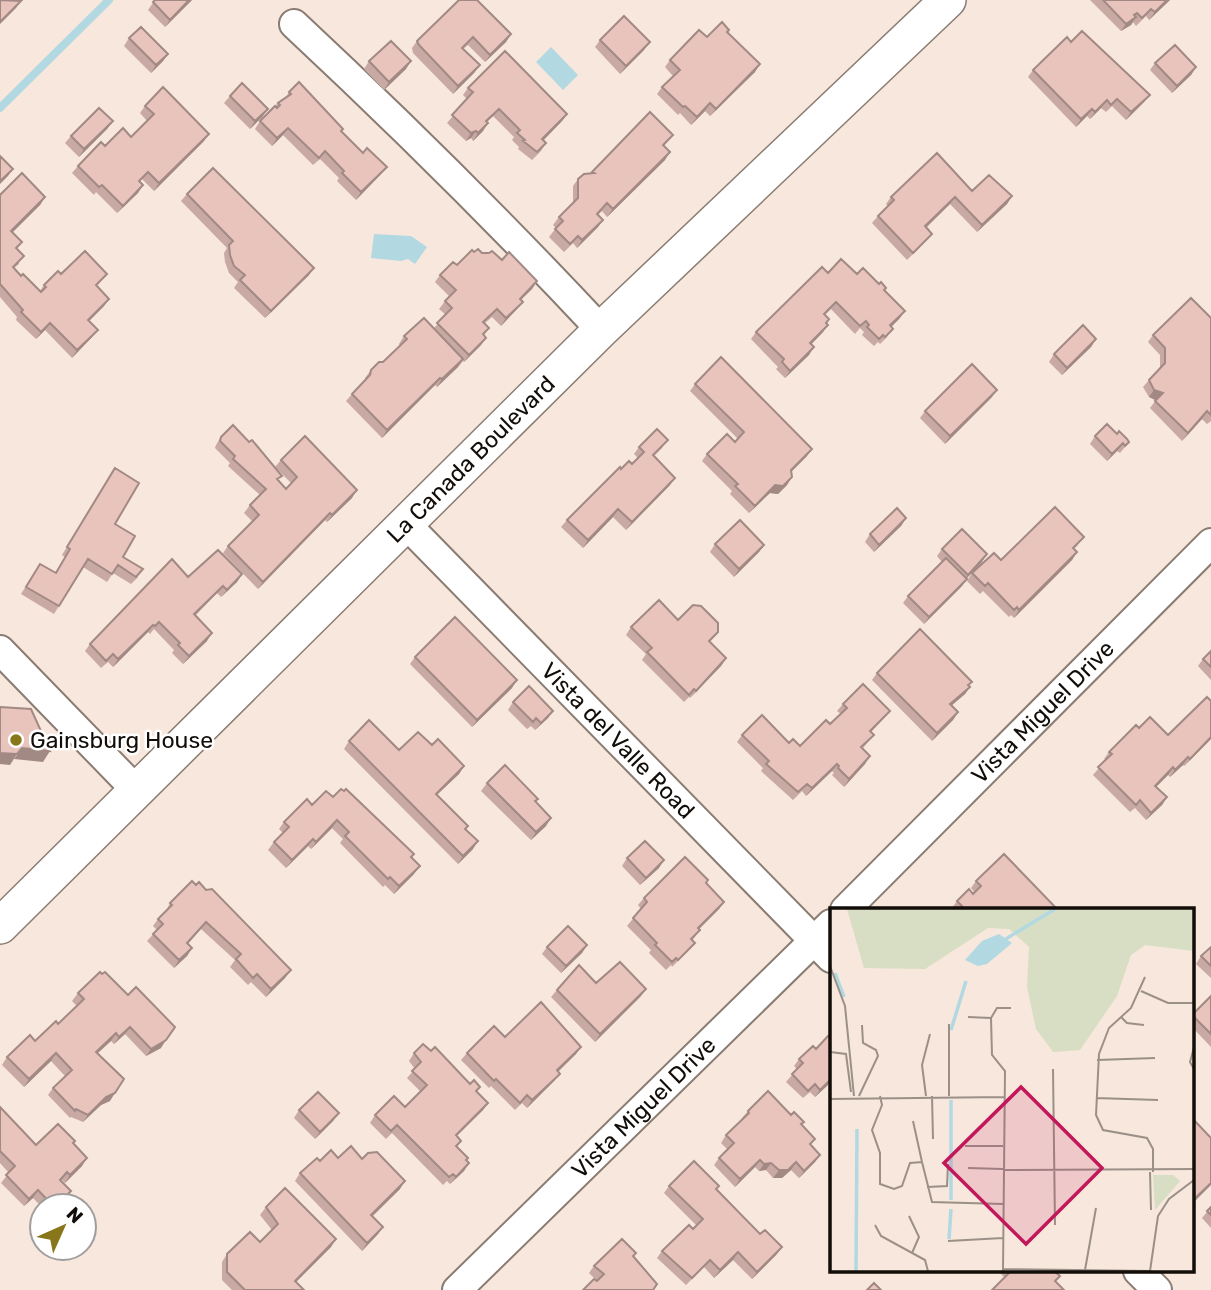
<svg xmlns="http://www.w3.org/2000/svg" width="1211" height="1290" font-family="Rubik,sans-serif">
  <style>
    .water { fill: #b2d9e1 }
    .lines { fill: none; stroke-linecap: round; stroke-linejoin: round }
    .stream { stroke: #b2d9e1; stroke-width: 8 }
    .minor-casing { stroke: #8a7c72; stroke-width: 32 }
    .tertiary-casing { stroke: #8a7c72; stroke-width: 38 }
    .minor { stroke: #fff; stroke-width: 28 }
    .tertiary { stroke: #fff; stroke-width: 35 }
    .wall { fill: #c8a9a3 }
    .shaded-wall { fill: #a28984 }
    .building { fill: #e8c4bd; stroke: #a28984; stroke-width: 2 }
    .poi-dot { fill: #87761a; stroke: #fff; stroke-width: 2.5 }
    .labels { text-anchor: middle; stroke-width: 5; stroke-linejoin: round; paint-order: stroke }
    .street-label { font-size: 23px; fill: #120d09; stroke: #fff }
    .poi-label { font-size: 23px; fill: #120d09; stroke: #fff; text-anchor: start }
    .inset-river { fill: none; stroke: #b2d9e1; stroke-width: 3.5 }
    .inset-road { fill: none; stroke: #9b9088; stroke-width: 2 }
    .view { fill: #c2185b; fill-opacity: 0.15; stroke: #c2185b; stroke-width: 3.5 }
    .inset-edge { fill: none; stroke: #120d09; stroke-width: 3.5 }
  </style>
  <rect width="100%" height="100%" fill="#f7e7dc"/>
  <path class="water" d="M 551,47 L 578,75 L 563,90 L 536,62 Z
    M 374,234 L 411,236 L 427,247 L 415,264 L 408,259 L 401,261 L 371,258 Z"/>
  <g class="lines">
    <path class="stream" d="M 0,108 L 109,0"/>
    <g class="minor-casing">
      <g id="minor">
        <path d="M 294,24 C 400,123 502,224 601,330"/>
        <path id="s1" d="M 406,524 L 831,958"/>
        <path d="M 0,650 L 136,790"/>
        <path id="s2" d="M 845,910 L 1211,543"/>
        <path d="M 1138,1271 L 1157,1290"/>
        <path id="s3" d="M 457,1290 L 831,924"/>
      </g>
    </g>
    <g class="tertiary-casing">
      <g id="tertiary">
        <path id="s4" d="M 0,926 L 601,330 L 948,0"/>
      </g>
    </g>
    <use href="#minor" class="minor"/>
    <use href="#tertiary" class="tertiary"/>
  </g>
  <path class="wall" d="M 155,0 L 192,0 L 165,27 L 148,10 Z
    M 457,0 L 477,0 L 511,34 L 506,42 L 485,62 L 468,45 L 463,49 L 480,65 L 474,73 L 453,94 L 413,53 L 412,48 L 417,41 L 458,1 Z
    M 1090,0 L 1170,0 L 1149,20 L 1146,16 L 1136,26 L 1133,22 L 1131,25 L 1121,31 Z
    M 728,32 L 755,72 L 710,116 L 705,111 L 691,125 L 680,113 L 678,115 L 657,94 L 662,87 L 673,76 L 665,67 L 670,60 L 707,37 Z
    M 129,38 L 168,54 L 163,61 L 151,73 L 124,46 Z
    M 600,40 L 644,50 L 620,74 L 595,47 Z
    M 1071,42 L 1150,95 L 1144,102 L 1126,120 L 1112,106 L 1106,112 L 1101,108 L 1090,119 L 1087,116 L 1076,127 L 1028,77 L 1033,70 Z
    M 369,61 L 406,69 L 384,90 L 364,69 Z
    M 1155,63 L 1196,67 L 1191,75 L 1172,93 L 1150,70 Z
    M 468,88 L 567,114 L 562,121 L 543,140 L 546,143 L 541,151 L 532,160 L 518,149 L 519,147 L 512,140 L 514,137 L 493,116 L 487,122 L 483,131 L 473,141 L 471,138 L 466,141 L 447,123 L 467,99 L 463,95 Z
    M 289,92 L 341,132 L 381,174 L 356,200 L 337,181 L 339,178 L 320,159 L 313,165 L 283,135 L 272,146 L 255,129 L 260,121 L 278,103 L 285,99 Z
    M 230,96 L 263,116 L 250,129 L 224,103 Z
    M 145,106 L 204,141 L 154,191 L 142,179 L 140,182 L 138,193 L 117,213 L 96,192 L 94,195 L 72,173 L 78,166 L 105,146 L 131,137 L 147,121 L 140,113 Z
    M 650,112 L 673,135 L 664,146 L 665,160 L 607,217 L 602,211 L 598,215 L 603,220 L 598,227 L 577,248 L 573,243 L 564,252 L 549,237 L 556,228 L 553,225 L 559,217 L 573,203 L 573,186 L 578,179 L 591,174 Z
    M 113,121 L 107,129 L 79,157 L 65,143 L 71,136 Z
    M 972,191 L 1012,196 L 1007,204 L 977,232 L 950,204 L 926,228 L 926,241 L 907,260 L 872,223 L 878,216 L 888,206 L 886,204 L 891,197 Z
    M 187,194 L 309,275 L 265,318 L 234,288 L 238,282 L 229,273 L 225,262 L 224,253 L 227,248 L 181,201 Z
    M 0,195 L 45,197 L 40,205 L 12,232 L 22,242 L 17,249 L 19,264 L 14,268 L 40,291 L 44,285 L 61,274 L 107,274 L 97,286 L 109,299 L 104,306 L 89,321 L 92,337 L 72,358 L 45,330 L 36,339 L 16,320 L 17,317 L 0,297 Z
    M 474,252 L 482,253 L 502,260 L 537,281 L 532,289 L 521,300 L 517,309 L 501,326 L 492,317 L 484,324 L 489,328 L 484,335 L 481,345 L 464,362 L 463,361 L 458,367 L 437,387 L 435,385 L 382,438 L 346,401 L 352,394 L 365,380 L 365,378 L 371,370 L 383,362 L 400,346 L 399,344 L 404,336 L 434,328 L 446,315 L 439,309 L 449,296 L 435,282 L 440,275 L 457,265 Z
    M 828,273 L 857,274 L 885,290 L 900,318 L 891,327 L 887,337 L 880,344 L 878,342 L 874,346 L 862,335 L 864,332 L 860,328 L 855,334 L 831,309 L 825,315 L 829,319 L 823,332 L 811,344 L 809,355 L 785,378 L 776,369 L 778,367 L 751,339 L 756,332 Z
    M 1211,318 L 1211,421 L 1207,424 L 1202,419 L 1182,441 L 1150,408 L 1156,400 L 1149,397 L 1143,387 L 1149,380 L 1160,368 L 1160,355 L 1148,342 L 1153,335 Z
    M 1096,339 L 1091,347 L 1062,375 L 1049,362 L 1054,354 Z
    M 695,384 L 807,456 L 791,472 L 787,485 L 778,494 L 770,493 L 749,513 L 730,494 L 732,491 L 702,461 L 707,454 L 735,442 L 738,439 L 690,391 Z
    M 992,397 L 945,444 L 920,418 L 925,411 Z
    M 1117,434 L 1129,442 L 1120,453 L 1117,451 L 1107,461 L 1090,444 L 1095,436 Z
    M 221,437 L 278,480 L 286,489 L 291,483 L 275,467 L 281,460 L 352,498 L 327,522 L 325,520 L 258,589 L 223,553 L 228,546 L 253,522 L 244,513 L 250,505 L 260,495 L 228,466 L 230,463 L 215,448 L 216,445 Z
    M 639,447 L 663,447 L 654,456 L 670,485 L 626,530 L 613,517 L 583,548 L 561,527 L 567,520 L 621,469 L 632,464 L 638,458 L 634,454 Z
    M 115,468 L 115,524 L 123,557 L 138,577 L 131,584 L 113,573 L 107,582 L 83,567 L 54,614 L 21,594 L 40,564 L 55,573 L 65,557 L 62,555 Z
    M 906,518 L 901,526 L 874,552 L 865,542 L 870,534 Z
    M 715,544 L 764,545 L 759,552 L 734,577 L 710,552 Z
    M 1078,545 L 1074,549 L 1077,552 L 1072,560 L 1014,618 L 1011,615 L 1009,617 L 983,591 L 980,594 L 967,581 L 972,573 L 1001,560 Z
    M 942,549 L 982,562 L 967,578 L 962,586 L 924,624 L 903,603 L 908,596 L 942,562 L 937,556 Z
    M 242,574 L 237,582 L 221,597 L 217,593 L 195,616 L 207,641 L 183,664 L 172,653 L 174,650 L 154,629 L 150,634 L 148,632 L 113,667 L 108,662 L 101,668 L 85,651 L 90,644 L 188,577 Z
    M 678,620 L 718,632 L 710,642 L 726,658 L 721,666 L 690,698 L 689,697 L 684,702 L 642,660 L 646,654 L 626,635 L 631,627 Z
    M 1211,651 L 1211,680 L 1198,666 L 1203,659 Z
    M 415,657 L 512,688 L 472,727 L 410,664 Z
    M 877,673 L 969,685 L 970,687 L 965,694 L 951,706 L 958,712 L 953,720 L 932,741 L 872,680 Z
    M 1211,701 L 1211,739 L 1184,766 L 1183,765 L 1170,777 L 1168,775 L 1156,787 L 1167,797 L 1162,805 L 1146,820 L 1135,808 L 1130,812 L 1093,775 L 1106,760 L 1104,759 L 1109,752 L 1139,728 L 1168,735 Z
    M 513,702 L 553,711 L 548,718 L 535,730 L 531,726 L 527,729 L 508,710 Z
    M 843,704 L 890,711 L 884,718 L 871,732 L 874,735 L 863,748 L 865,764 L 844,787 L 832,775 L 834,773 L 832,771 L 806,796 L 802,791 L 793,800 L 761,771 L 763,768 L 737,742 L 742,735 L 789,743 L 800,746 L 830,724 L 841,714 L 837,711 Z
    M 349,741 L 399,750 L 432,745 L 464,766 L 459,774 L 437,795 L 468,826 L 466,829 L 473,849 L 458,864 L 344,749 Z
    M 487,783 L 535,802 L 546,826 L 531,840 L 481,791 Z
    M 333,797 L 414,854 L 411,858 L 414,874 L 394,894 L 385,885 L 383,887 L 340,843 L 343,839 L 332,828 L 311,849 L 308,846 L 286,868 L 268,850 L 274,842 L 283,833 L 279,829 L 284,822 L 312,805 Z
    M 627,858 L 659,868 L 640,885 L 622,866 Z
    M 976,881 L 1058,910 L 953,910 L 952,908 L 957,901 L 975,893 L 971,888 Z
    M 706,883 L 724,902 L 719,909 L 699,929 L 695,937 L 692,940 L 695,943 L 689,950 L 672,967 L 671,965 L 666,970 L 649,953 L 651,950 L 627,926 L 641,909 L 638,905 L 644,898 Z
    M 196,885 L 291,970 L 285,978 L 266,997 L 251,982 L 248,985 L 230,967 L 235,960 L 201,929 L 188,944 L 192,948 L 187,956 L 174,968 L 147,941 L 157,930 L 153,926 L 158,919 L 166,911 L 170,903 Z
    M 587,945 L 582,953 L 561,973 L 542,954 L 547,947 Z
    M 1211,947 L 1211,978 L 1196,964 L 1201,956 Z
    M 100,972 L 161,1048 L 146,1056 L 125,1034 L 114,1044 L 111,1041 L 98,1053 L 110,1101 L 101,1105 L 83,1122 L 71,1117 L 70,1118 L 48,1095 L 53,1088 L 65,1076 L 51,1061 L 24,1087 L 2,1065 L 7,1057 L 35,1041 L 58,1024 L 77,1006 L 72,1001 L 78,993 Z
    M 596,983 L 641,996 L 595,1042 L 551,997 L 557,990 Z
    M 1211,996 L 1211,1047 L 1192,1027 L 1192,1015 Z
    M 505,1037 L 581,1047 L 576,1054 L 558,1072 L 554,1081 L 527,1108 L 522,1103 L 515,1110 L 491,1086 L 489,1088 L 461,1060 L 467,1053 Z
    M 831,1039 L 831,1086 L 829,1084 L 815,1097 L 810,1092 L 803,1098 L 786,1082 L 797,1069 L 794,1066 L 799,1059 Z
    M 431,1051 L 488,1103 L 483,1110 L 457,1136 L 461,1141 L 457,1147 L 467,1161 L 464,1171 L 450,1184 L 447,1181 L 443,1185 L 392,1133 L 386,1139 L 370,1123 L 375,1115 L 405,1107 L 421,1092 L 407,1078 L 415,1069 L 409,1061 L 414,1053 Z
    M 0,1107 L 36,1145 L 73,1143 L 82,1166 L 65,1183 L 62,1180 L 61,1181 L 66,1199 L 58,1206 L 42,1206 L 42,1207 L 33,1198 L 24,1206 L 1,1183 L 9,1173 L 0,1163 Z
    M 299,1110 L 339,1113 L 333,1121 L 315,1139 L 294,1118 Z
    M 748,1111 L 801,1125 L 811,1145 L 820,1155 L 815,1162 L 799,1178 L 791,1170 L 782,1178 L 773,1178 L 766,1170 L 759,1171 L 755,1167 L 735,1187 L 714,1165 L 719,1158 L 727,1149 L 721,1143 L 726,1135 L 743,1119 L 742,1118 Z
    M 338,1158 L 362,1159 L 400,1189 L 373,1216 L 383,1227 L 378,1234 L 362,1251 L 295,1181 L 300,1173 L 320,1161 Z
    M 669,1186 L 716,1190 L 760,1234 L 782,1247 L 776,1255 L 752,1279 L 733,1260 L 714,1278 L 704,1267 L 686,1285 L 657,1258 L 662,1251 L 697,1226 L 664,1193 Z
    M 266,1207 L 331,1247 L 296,1282 L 304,1290 L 232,1290 L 222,1280 L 222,1262 L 227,1254 L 260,1242 L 272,1230 L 260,1215 Z
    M 1211,1207 L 1211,1228 L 1202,1218 Z
    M 636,1253 L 633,1256 L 597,1281 L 589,1273 L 594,1266 Z
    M 998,1271 L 1054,1271 L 1056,1282 L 1005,1278 Z"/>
  <path class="shaded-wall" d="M 189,0 L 192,0 L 165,27 L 170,20 Z
    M 1167,0 L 1170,0 L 1149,20 L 1155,12 Z
    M 21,1 L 16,8 L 0,24 L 0,22 Z
    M 1137,13 L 1131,20 L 1136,17 L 1131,25 L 1121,31 L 1126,24 Z
    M 511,34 L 506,42 L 485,62 L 490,55 Z
    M 650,42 L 644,50 L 620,74 L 626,66 Z
    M 168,54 L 163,61 L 151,73 L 156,65 Z
    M 411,61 L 406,69 L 384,90 L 389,82 Z
    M 760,64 L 755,72 L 710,116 L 716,109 Z
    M 480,65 L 474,73 L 453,94 L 458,86 Z
    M 1196,67 L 1191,75 L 1172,93 L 1177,86 Z
    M 1150,95 L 1144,102 L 1126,120 L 1131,112 Z
    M 1107,100 L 1101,108 L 1090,119 L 1095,112 Z
    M 710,103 L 705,111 L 691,125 L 697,117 Z
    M 268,109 L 263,116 L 250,129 L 255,121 Z
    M 499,109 L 493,116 L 480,128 L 486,121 Z
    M 1092,109 L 1087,116 L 1076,127 L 1081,119 Z
    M 567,114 L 562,121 L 537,147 L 542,139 Z
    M 113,121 L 107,129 L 79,157 L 84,149 Z
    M 488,123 L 483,131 L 473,141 L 478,133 Z
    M 288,128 L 283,135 L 272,146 L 277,138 Z
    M 476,131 L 471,138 L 466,141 L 471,133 Z
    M 209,134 L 204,141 L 154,191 L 159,183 Z
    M 670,152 L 665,160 L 607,217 L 613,209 Z
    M 387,167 L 381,174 L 356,200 L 361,192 Z
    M 13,169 L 8,176 L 0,184 L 0,181 Z
    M 143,185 L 138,193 L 117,213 L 123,206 Z
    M 1012,196 L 1007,204 L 977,232 L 982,225 Z
    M 45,197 L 40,205 L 6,239 L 11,231 Z
    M 955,197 L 950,204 L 919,234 L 925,226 Z
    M 603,220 L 598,227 L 577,248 L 582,240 Z
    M 314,268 L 309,275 L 265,318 L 271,311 Z
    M 537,281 L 532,289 L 514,306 L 520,299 Z
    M 109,299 L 104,306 L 83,327 L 88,320 Z
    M 523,302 L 517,309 L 501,326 L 506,318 Z
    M 905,311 L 900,318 L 885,333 L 890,325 Z
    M 50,323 L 45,330 L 36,339 L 41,332 Z
    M 828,325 L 823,332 L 805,351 L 810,343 Z
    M 98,330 L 92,337 L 72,358 L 77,350 Z
    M 486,338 L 481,345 L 464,362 L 469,355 Z
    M 1096,339 L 1091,347 L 1062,375 L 1067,368 Z
    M 814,347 L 809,355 L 785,378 L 790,371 Z
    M 463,359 L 458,367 L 437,387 L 442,379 Z
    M 440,378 L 435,385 L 382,438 L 387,430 Z
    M 997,390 L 992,397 L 945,444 L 950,436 Z
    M 1154,390 L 1163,393 L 1157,401 L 1149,397 Z
    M 1207,411 L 1202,419 L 1182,441 L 1188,433 Z
    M 1123,443 L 1117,451 L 1107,461 L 1112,454 Z
    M 812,449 L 807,456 L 785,478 L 791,470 Z
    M 792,477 L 787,485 L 778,494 L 770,493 L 749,513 L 755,506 L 775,485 Z
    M 675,478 L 670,485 L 626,530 L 632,522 Z
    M 357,490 L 352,498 L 327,522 L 332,515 Z
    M 618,509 L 613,517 L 583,548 L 588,540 Z
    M 330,513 L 325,520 L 258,589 L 263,582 Z
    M 906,518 L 901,526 L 874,552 L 879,545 Z
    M 764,545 L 759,552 L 734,577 L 739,569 Z
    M 1077,552 L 1072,560 L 1014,618 L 1019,610 Z
    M 987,554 L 982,562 L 963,582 L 968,575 Z
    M 242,574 L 237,582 L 221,597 L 227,590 Z
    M 967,579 L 962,586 L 924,624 L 929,617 Z
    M 223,586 L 217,593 L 188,622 L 194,614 Z
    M 153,625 L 148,632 L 113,667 L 118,659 Z
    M 212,633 L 207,641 L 183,664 L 189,656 Z
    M 726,658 L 721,666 L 690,698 L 696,691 Z
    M 517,680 L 512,688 L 472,727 L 477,720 Z
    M 970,687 L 965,694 L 945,711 L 950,704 Z
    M 553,711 L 548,718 L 535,730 L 541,723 Z
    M 890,711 L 884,718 L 865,738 L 870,731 Z
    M 958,712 L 953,720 L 932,741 L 937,733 Z
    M 1211,737 L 1211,739 L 1184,766 L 1190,759 Z
    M 22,748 L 50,751 L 43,762 L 14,759 Z
    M 0,753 L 17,754 L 10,765 L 0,764 Z
    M 870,756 L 865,764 L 844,787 L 849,779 Z
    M 1188,757 L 1183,765 L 1170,777 L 1175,770 Z
    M 837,764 L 832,771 L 806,796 L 812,788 Z
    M 464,766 L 459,774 L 430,801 L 436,794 Z
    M 1173,767 L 1168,775 L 1150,793 L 1155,786 Z
    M 1167,797 L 1162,805 L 1146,820 L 1151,813 Z
    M 551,818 L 546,826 L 531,840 L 536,832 Z
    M 337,820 L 332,828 L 311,849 L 316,842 Z
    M 313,839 L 308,846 L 286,868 L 292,860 Z
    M 478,841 L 473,849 L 458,864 L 463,856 Z
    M 664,860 L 659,868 L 640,885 L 646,878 Z
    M 420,866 L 414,874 L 394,894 L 399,886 Z
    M 724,902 L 719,909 L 693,935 L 698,928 Z
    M 587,945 L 582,953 L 561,973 L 566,966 Z
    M 192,948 L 187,956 L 174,968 L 179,960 Z
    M 291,970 L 285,978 L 266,997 L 271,989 Z
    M 646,989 L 641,996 L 595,1042 L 600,1034 Z
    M 130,1027 L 125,1034 L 114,1044 L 119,1037 Z
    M 116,1033 L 111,1041 L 91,1059 L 96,1052 Z
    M 166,1040 L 161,1048 L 146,1056 L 151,1049 Z
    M 581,1047 L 576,1054 L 551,1078 L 557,1070 Z
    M 56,1053 L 51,1061 L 24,1087 L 29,1079 Z
    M 560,1074 L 554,1081 L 527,1108 L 532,1100 Z
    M 831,1079 L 829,1084 L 815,1097 L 820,1090 Z
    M 115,1093 L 110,1101 L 101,1105 L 83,1122 L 88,1115 L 106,1097 Z
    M 488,1103 L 483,1110 L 450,1142 L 456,1135 Z
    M 339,1113 L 333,1121 L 315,1139 L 320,1132 Z
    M 820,1155 L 815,1162 L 799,1178 L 804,1171 Z
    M 87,1158 L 82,1166 L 65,1183 L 70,1175 Z
    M 760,1160 L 755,1167 L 735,1187 L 740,1179 Z
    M 796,1162 L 791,1170 L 782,1178 L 773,1178 L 779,1170 Z
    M 469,1163 L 464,1171 L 450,1184 L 456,1177 Z
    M 771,1163 L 766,1170 L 759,1171 L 764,1164 Z
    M 405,1181 L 400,1189 L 366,1222 L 371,1215 Z
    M 1211,1183 L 1211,1185 L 1192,1204 L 1192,1201 Z
    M 38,1190 L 33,1198 L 24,1206 L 29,1199 Z
    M 71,1191 L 66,1199 L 58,1206 L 56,1206 Z
    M 383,1227 L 378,1234 L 362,1251 L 367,1243 Z
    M 336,1239 L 331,1247 L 290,1288 L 295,1281 Z
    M 782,1247 L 776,1255 L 752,1279 L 757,1272 Z
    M 738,1252 L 733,1260 L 714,1278 L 720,1270 Z"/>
  <path class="building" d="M 0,0 L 21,1 L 0,22 Z
    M 155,0 L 189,0 L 170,20 L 153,2 Z
    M 459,0 L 477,0 L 511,34 L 490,55 L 473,37 L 462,48 L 480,65 L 458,86 L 419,45 L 417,41 Z
    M 1103,0 L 1167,0 L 1155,12 L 1151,9 L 1142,18 L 1137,13 L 1134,15 L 1136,17 L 1126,24 Z
    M 624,16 L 650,42 L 626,66 L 600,40 Z
    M 722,22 L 729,30 L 727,32 L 760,64 L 716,109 L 710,103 L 697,117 L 685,106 L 683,107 L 662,87 L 680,70 L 670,60 L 699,30 L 707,37 Z
    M 141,27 L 168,54 L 156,65 L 129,38 Z
    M 1082,31 L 1150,95 L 1131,112 L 1117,99 L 1111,105 L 1107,100 L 1095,112 L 1092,109 L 1081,119 L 1033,70 L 1067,37 L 1071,42 Z
    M 391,41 L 411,61 L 389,82 L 369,61 Z
    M 1175,45 L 1196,67 L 1177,86 L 1155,63 Z
    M 505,51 L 567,114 L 542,139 L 546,143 L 537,152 L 523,141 L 525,140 L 517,133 L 520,130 L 499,109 L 486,121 L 488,123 L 478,133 L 476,131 L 471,133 L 452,115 L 473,92 L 468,88 Z
    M 299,82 L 343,129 L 341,131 L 363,153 L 367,148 L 387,167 L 361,192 L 342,173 L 344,171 L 325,151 L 319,158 L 288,128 L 277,138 L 260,121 L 275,106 L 277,108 L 280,105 L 278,103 L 291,94 L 289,92 Z
    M 242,83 L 268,109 L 255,121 L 230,96 Z
    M 163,87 L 209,134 L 159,183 L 148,172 L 139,181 L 143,185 L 123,206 L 102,185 L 99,187 L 78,166 L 101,142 L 105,146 L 123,128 L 131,137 L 154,114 L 145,106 Z
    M 99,108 L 113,121 L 84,149 L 71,136 Z
    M 650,112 L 673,135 L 663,145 L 670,152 L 613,209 L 607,203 L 597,214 L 603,220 L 582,240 L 578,236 L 570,244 L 555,229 L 563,221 L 559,217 L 578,198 L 578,179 L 584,174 L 594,173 L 592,172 Z
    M 937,153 L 972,191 L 989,175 L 1012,196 L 982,225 L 955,197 L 925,226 L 932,234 L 913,253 L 878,216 L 894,200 L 891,197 Z
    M 0,156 L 13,169 L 0,181 Z
    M 213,168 L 314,268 L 271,311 L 240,280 L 245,275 L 234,266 L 230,255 L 229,245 L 233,241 L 187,194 Z
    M 22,173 L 45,197 L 11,231 L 22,242 L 16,248 L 24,256 L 13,267 L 21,276 L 23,274 L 41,292 L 46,287 L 44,285 L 58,271 L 61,274 L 85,251 L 107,274 L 96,285 L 109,299 L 88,320 L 98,330 L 77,350 L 50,323 L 41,332 L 21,312 L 23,310 L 0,284 L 0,195 Z
    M 478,249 L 482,253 L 489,253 L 492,251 L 502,260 L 509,252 L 537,281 L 520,299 L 523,302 L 506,318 L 497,309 L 483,322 L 489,328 L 483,334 L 486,338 L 469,355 L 437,323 L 452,308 L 445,301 L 456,290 L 440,275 L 453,262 L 457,265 L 472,250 L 474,252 Z
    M 841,259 L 857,274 L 863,268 L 879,284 L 881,282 L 886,288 L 884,290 L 905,311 L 890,325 L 893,329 L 885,337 L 883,335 L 879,339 L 867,327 L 869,325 L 866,321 L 860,326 L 836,302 L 824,314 L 829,319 L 826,323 L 828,325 L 810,343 L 814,347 L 790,371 L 782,362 L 784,359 L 756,332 L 822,267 L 828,273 Z
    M 1191,298 L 1211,318 L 1211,415 L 1207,411 L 1188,433 L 1155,401 L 1163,393 L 1154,390 L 1149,380 L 1165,363 L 1165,348 L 1153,335 Z
    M 424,318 L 463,359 L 442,379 L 440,378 L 387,430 L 352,394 L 370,375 L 371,370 L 379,362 L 383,362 L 407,339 L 404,336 Z
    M 1083,325 L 1096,339 L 1067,368 L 1054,354 Z
    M 721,357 L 812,449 L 791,470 L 792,477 L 783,486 L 775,485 L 755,506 L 735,486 L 738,484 L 707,454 L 727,434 L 735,442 L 744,432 L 695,384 Z
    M 972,364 L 997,390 L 950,436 L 925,411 Z
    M 1107,424 L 1117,434 L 1119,431 L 1127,439 L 1129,442 L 1125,446 L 1123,443 L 1112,454 L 1095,436 Z
    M 233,425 L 249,442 L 252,440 L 282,476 L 277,479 L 286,489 L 297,477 L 281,460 L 305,436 L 357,490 L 332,515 L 330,513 L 263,582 L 228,546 L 259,515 L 250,505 L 266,489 L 233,459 L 235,456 L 220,441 L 221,437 Z
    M 657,429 L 668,440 L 653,455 L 675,478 L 632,522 L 618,509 L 588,540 L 567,520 L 620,467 L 621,469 L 629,461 L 632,464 L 644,452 L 639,447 Z
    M 115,468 L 139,483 L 115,524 L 135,536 L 123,557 L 143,569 L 136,577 L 118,565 L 112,574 L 88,559 L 59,606 L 26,587 L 40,564 L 56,573 L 70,549 L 67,547 Z
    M 1055,507 L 1084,537 L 1073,548 L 1077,552 L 1019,610 L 1017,607 L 1014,610 L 988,583 L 985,586 L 972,573 L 994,553 L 1001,560 Z
    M 897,508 L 906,518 L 879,545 L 870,534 Z
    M 740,520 L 764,545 L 739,569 L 715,544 Z
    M 962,529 L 987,554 L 968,575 L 942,549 Z
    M 218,550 L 242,574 L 227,590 L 223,586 L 194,614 L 212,633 L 189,656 L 178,645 L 180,643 L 159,622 L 155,626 L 153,625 L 118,659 L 113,654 L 106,661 L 90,644 L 172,559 L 188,577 Z
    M 946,558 L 967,579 L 929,617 L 908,596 Z
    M 659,600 L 678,620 L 693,605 L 701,606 L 718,623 L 718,632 L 709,641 L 726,658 L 696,691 L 694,689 L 689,695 L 647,652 L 652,648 L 631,627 Z
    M 455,617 L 517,680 L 477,720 L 415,657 Z
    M 920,629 L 972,682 L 968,685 L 970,687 L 950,704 L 958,712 L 937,733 L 877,673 Z
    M 1211,651 L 1211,667 L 1203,659 Z
    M 863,684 L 890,711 L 870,731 L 874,735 L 861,747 L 870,756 L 849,779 L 838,768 L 839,766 L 837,764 L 812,788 L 807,784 L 798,792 L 766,764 L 769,761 L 742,735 L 762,715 L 789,743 L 793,739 L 800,746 L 826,720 L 830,724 L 847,708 L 843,704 Z
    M 529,686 L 553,711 L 541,723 L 536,718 L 533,722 L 513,702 Z
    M 1207,697 L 1211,701 L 1211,737 L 1190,759 L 1188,757 L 1175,770 L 1173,767 L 1155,786 L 1167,797 L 1151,813 L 1140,800 L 1136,805 L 1098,767 L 1112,754 L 1109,752 L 1136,725 L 1139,728 L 1150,717 L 1168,735 Z
    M 0,707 L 31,709 L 50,751 L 22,748 L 17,754 L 0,753 Z
    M 369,720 L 399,750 L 418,732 L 432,745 L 438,739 L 464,766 L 436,794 L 468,826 L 465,829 L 478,841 L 463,856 L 349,741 Z
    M 505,765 L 538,799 L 535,801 L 551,818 L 536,832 L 487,783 Z
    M 341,789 L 344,791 L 346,789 L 414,854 L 411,857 L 420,866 L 399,886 L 390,877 L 388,879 L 345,836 L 349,832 L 337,820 L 316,842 L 313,839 L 292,860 L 274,842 L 289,827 L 284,822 L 307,799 L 312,805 L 326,791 L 333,797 Z
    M 645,841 L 664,860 L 646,878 L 627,858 Z
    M 1004,854 L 1058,910 L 958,910 L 962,906 L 957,901 L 969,889 L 973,894 L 981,886 L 976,881 Z
    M 685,857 L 708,880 L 706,883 L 724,902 L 698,928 L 700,930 L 691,939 L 695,943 L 678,960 L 676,958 L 672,962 L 655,945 L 657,943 L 633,918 L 647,902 L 644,898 Z
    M 192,881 L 196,885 L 199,882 L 206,890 L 212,889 L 291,970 L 271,989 L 257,974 L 253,978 L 236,959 L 241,954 L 206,922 L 187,943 L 192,948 L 179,960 L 153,934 L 163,924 L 158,919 L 172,905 L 170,903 Z
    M 568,926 L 587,945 L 566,966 L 547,947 Z
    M 1211,947 L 1211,966 L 1201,956 Z
    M 620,962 L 646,989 L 600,1034 L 557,990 L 579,965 L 596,983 Z
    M 100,972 L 102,974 L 105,972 L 128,995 L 136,987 L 175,1027 L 166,1040 L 151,1049 L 130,1027 L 119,1037 L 116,1033 L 96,1052 L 124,1079 L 115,1093 L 106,1097 L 88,1115 L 76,1109 L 75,1111 L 53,1088 L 72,1070 L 56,1053 L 29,1079 L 7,1057 L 30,1035 L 35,1041 L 56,1021 L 58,1024 L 84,999 L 78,993 Z
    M 1211,996 L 1211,1034 L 1192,1015 Z
    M 541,1002 L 581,1047 L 557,1070 L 560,1074 L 532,1100 L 527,1095 L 520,1103 L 496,1079 L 494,1081 L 467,1053 L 494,1026 L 505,1037 Z
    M 828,1036 L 831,1039 L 831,1079 L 820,1090 L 815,1084 L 808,1091 L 792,1074 L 803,1063 L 799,1059 L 813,1046 L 816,1049 Z
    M 423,1044 L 431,1051 L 435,1047 L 470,1084 L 474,1080 L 480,1087 L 476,1091 L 488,1103 L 456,1135 L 461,1141 L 456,1146 L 468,1158 L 466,1160 L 469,1163 L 456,1177 L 453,1174 L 449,1177 L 397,1125 L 391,1131 L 375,1115 L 394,1096 L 405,1107 L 427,1085 L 412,1071 L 421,1062 L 414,1053 Z
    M 768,1091 L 791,1115 L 794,1112 L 804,1122 L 801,1124 L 815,1139 L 810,1144 L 820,1155 L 804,1171 L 796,1162 L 788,1170 L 779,1170 L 771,1163 L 764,1164 L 760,1160 L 740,1179 L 719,1158 L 734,1143 L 726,1135 L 749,1113 L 748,1111 Z
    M 318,1092 L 339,1113 L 320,1132 L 299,1110 Z
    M 0,1107 L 36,1145 L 58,1124 L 75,1141 L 73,1143 L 87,1158 L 70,1175 L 67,1172 L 60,1180 L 71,1191 L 56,1206 L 53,1206 L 38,1190 L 29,1199 L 6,1175 L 15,1166 L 0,1151 Z
    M 1192,1118 L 1211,1138 L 1211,1183 L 1192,1201 Z
    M 351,1146 L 362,1159 L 368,1153 L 377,1152 L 405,1181 L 371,1215 L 383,1227 L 367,1243 L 300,1173 L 317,1158 L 320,1161 L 331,1150 L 338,1158 Z
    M 694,1161 L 719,1186 L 716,1189 L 760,1234 L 765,1230 L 782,1247 L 757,1272 L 738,1252 L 720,1270 L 710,1260 L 692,1278 L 662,1251 L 689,1225 L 693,1229 L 703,1219 L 669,1186 Z
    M 285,1188 L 336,1239 L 295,1281 L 304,1290 L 245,1290 L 227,1272 L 227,1254 L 250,1232 L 260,1242 L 278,1224 L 266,1207 Z
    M 1211,1207 L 1211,1215 L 1207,1211 Z
    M 622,1239 L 636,1253 L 633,1256 L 657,1284 L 653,1290 L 583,1290 L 594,1279 L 597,1281 L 604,1274 L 594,1266 Z
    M 1011,1271 L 1054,1271 L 1060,1276 L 1055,1281 L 1064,1290 L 992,1290 Z
    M 874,1283 L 881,1290 L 867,1290 Z"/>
  <circle class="poi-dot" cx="16" cy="740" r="7"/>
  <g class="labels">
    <g class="street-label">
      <text dy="8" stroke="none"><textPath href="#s4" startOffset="663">La Canada Boulevard</textPath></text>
      <text dy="8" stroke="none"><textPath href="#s2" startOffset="280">Vista Miguel Drive</textPath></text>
      <text dy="8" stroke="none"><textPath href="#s1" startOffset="303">Vista del Valle Road</textPath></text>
      <text dy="8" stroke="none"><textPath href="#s3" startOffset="261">Vista Miguel Drive</textPath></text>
    </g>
    <g class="poi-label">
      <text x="30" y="748">Gainsburg House</text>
    </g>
  </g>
  <g transform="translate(830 908)">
    <rect width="364" height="364" fill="#f7e7dc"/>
    <path d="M 17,1 L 364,1 L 364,43 L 315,37 L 301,47 L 287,88 L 250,142 L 223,144 L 206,121 L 197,79 L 199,39 L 179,21 L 158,20 L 95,61 L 34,60 ZM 323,267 L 343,267 L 350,273 L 325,302 Z" fill="#d7dec3"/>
    <path d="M 169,26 L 182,35 L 157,56 L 148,58 L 135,52 L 152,33 Z" fill="#b2d9e1"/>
    <path class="inset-river" d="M 174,32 L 225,1M 5,65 L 14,89M 121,122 L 136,73M 121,292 L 121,192M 119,331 L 121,301M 26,363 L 27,221"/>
    <path class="inset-road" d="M 0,58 L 15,98 L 24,188M 315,69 L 301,100 L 279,120 L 269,146 L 266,207 L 273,222 L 317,230 L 323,241 L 323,264M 311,83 L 338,95 L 364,95M 138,109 L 161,110M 291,109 L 297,115 L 314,117M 364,139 L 360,154 L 364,161M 0,144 L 16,146 L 21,184M 267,152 L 325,150M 223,161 L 225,317M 29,188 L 48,148 L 46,142 L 33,135 L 32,117M 50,188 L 52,197 L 42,222 L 50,245 L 50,276 L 64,281 L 72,278 L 80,255 L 92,254 L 102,294 L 173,296M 96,188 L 92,157 L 100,126M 102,188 L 103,231M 119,188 L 119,116M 266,190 L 328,192M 0,191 L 174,189M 83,213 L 92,254M 135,238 L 173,238M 138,260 L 173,261M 173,262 L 364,261M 320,264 L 321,302M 97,279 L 117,278 L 118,256M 79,308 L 89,329 L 82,345M 45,317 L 51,328 L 95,352 L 98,363M 118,333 L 173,330M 173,361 L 320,363M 255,362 L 266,300M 173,363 L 175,163 L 162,147 L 161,110 L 167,100 L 181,100M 320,363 L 328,308 L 339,291 L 364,272M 364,363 L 364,305"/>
    <path class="view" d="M 191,179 L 272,260 L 196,336 L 114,255 Z"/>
    <rect width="364" height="364" class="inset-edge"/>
  </g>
  <g transform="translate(63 1227) rotate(45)"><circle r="33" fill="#ffffff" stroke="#a09e9d" stroke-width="2"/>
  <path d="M0-5L12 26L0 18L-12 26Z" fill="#87761a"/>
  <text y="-10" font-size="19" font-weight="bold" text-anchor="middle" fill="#120d09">N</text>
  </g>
</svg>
